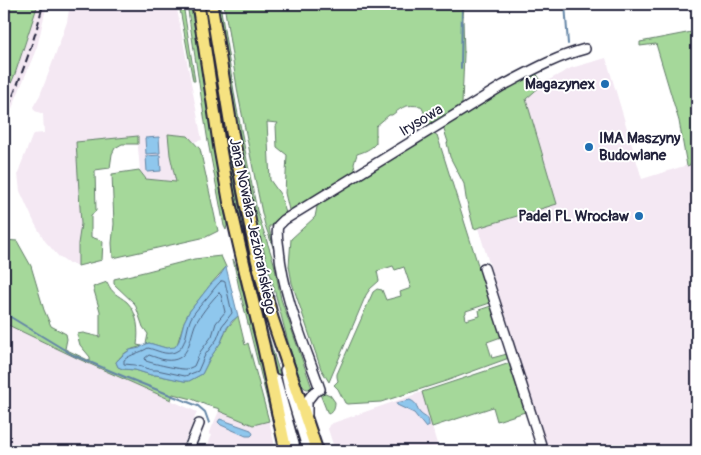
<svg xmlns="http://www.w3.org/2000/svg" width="701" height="455" font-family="Pangolin,sans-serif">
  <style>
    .built { fill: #f4e8f3 }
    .green { fill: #a5d89a; stroke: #647d6a }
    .water { fill: #8fc7ed; stroke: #6385a6 }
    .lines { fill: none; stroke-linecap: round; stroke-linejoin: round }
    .shore { stroke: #4e6482; stroke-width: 1 }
    .stream { stroke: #6385a6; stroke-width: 2 }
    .minor-casing { stroke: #22223b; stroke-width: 12 }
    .major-casing { stroke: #22223b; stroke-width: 15 }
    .minor { stroke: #fff; stroke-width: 9 }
    .major { stroke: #f6e281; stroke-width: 11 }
    .rail { stroke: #22223b; stroke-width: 2; stroke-dasharray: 8 4; stroke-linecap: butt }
    .poi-dot { fill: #1f6fb2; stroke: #fff; stroke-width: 2 }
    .labels { text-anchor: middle; stroke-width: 4; stroke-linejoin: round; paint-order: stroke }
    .poi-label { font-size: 15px; font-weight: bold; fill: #22223b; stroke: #fff; text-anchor: end }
    .street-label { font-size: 15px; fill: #22223b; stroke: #fff }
  </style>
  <rect width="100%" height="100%" fill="#fff"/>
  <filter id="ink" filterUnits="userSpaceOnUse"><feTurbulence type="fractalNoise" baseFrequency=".02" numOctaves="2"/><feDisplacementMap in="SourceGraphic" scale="10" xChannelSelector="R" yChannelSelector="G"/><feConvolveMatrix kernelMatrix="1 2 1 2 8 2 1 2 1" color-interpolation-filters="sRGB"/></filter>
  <g filter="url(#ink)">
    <path class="built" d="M 38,4 L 47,4 L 37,47 L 4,128 L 4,100 L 15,74 Z
      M 70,4 L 176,4 L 202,140 L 193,142 L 188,136 L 168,135 L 170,155 L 176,182 L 146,179 L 140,171 L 137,136 L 76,142 L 81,224 L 78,244 L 78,266 L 66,262 L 59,257 L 45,241 L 35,224 L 20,191 L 18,174 L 20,167 L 33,134 L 44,133 L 43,114 L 35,111 L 33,107 L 40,95 L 49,72 L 67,22 Z
      M 606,58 L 642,179 L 697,162 L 697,451 L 548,451 L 478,228 L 557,204 L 525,99 L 547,81 L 571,68 Z
      M 4,323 L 81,360 L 197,412 L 181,451 L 4,451 Z
      M 422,392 L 439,451 L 335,451 L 328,429 L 329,425 L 333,423 Z
      M 219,411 L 253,425 L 269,421 L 276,451 L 205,451 L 212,435 L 209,434 Z"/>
    <path class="green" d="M 4,4 L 38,4 L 15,74 L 4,100 Z
      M 179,4 L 183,4 L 195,81 L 193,81 Z
      M 187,4 L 190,4 L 194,23 L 218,175 L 227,225 L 226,230 L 224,226 L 208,142 Z
      M 216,4 L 220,4 L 236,104 L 257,211 L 274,263 L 281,299 L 312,388 C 307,390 305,389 302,385 L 290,349 L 255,217 L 232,107 Z
      M 224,4 L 386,4 L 385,6 L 385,8 L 387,8 L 389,7 L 390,4 L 464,4 L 463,19 L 464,54 L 462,104 L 430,126 L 421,122 L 420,119 L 424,112 L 421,106 C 405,105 405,105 392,115 L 389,115 L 376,126 L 376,143 C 371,149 364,152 357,154 L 354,164 L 356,173 L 292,211 L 289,210 L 285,193 L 287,155 L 277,147 L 276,126 L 278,123 L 267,122 L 270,180 L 280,194 L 286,213 L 284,217 L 275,226 L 269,226 C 270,237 275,250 278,261 L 265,225 L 262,213 L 238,94 Z
      M 697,31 L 697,162 L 687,166 L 679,121 L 656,44 L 640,46 L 640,42 Z
      M 536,73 L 543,84 L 526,99 L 557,204 L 474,229 L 466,198 L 464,184 L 450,157 L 447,143 L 448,142 L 443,127 L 495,96 Z
      M 223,117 C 234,184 247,250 263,316 C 275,361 290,406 303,451 L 299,451 L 266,337 L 235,209 L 220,118 Z
      M 168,134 L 188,136 L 200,149 L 218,231 L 206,237 L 113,258 L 112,243 L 114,224 L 112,174 L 139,170 L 146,179 L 176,182 L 170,155 Z
      M 431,134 L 437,135 L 490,303 L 466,311 L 466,313 L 465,314 L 466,320 L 480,316 L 479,310 L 491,306 L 501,337 L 487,342 L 492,358 L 507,354 L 509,358 L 446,381 L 381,402 L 347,404 L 345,403 L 338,389 L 334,385 L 338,381 L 337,377 L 337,374 L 373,292 L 377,289 L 382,290 L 386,300 L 401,296 L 400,292 L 411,288 L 404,267 L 395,270 L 393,266 L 377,271 L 379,281 L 370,289 L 366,295 L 329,382 L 321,369 L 292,283 L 289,266 L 291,239 L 315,217 L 317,207 L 316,204 Z
      M 138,136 L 138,144 L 122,144 L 115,148 L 112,154 L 110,168 L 95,170 L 96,211 L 91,215 L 91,237 L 103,241 L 102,260 L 78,266 L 78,244 L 81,224 L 76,142 Z
      M 4,240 L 17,241 L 31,266 L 44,310 L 51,326 L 66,334 L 67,339 L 65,349 L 90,361 L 90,357 L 80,345 L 77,334 L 83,333 L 100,337 L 100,311 L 93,287 L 107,282 C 113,295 117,294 127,302 C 138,313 139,331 137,345 L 142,346 C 138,348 134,348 130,350 C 124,353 120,357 116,362 L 118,367 L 123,369 L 135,370 L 151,375 L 156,375 L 184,381 L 189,381 L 202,374 L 210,358 L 221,342 L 228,327 L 238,316 L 245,345 L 248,343 L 269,421 L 253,425 L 219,411 L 220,409 L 206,405 L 192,399 L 173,394 L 171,400 L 81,360 L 4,323 Z
      M 221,256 L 226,267 L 211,284 L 189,312 L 184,322 L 177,345 L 174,348 L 169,349 L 149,343 L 146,344 L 148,334 L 143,327 L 135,304 L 114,284 L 114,279 L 144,272 L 194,259 Z
      M 233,259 L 236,266 L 243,292 L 282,451 L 280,451 L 239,288 Z
      M 510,363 L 513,365 L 528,411 L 497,421 L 493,407 L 432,427 L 422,392 Z
      M 325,393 L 330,395 L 335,402 C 335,408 333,412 328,414 L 320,394 Z"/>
    <path class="water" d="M 159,137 L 160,153 L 146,154 L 145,138 Z
      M 160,155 L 161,171 L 147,172 L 146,156 Z
      M 226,267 L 238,316 L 232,321 L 226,329 L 221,342 L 210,358 L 202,374 L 189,381 L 184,381 L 156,375 L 151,375 L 135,370 L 123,369 L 118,367 L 116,362 L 123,355 L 130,350 L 140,348 L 144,345 L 149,343 L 166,348 L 175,347 L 179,341 L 184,322 L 189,312 L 211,284 L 219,277 Z
      M 410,400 C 419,404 415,407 420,413 C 426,419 429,416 429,426 L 426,428 L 414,413 L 397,405 L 396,403 Z
      M 220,419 L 251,430 L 253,434 L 251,436 L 246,436 L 221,425 L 218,422 Z"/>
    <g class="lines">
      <path class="shore" d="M 221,281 L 223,281 L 225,282 L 232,313 L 222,326 L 217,339 L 205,355 L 198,371 L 185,376 L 157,370 L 152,370 L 135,365 L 124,364 L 124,360 C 131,354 140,353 148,348 C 157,350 166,356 175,352 C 187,348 186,328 191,318 C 195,311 201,305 206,299 C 211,293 215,287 221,281 Z
        M 219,293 L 221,295 L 225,312 L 216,323 L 212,336 L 200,352 L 194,366 C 192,367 188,369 186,369 C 181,370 151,363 146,361 L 145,358 L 149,355 C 155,357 160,359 165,360 C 189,363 189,341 195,325 C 198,318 213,298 219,293 Z"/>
      <path class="stream" d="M 565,4 L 568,44
        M 461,68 L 462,4
        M 4,313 L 73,355 L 125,377 L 198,406 L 205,412 L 209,423"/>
      <g class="minor-casing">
        <path id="minor" d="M 484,268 L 543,451
          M 285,370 L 289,389 L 308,451
          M 276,379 L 296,451
          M 307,414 L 307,401 L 314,392 L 320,389 C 304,343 283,297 279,249 C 278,241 276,233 278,226 L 284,220 L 502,86 C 529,72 555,57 585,49
          M 188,451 L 199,424"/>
      </g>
      <g class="major-casing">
        <path id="major" d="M 198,4 L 220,149 L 230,205 L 246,274 L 263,344 L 286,451
          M 211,4 L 232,132 L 257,259 L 272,318 L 317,451"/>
      </g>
      <use href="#minor" class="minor"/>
      <use href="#major" class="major"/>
      <path class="rail" d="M 4,118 C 19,81 34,44 43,4"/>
    </g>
  </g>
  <g class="poi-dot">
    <circle cx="605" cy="84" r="5"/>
    <circle cx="589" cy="147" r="5"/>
    <circle cx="639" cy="216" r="5"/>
  </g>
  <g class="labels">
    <g class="poi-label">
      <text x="595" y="89">Magazynex</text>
      <text x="599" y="143" text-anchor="start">IMA Maszyny<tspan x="599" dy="17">Budowlane</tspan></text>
      <text x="629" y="221">Padel PL Wrocław</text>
    </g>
    <g class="street-label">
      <text transform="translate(421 120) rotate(-31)" y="5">Irysowa</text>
      <text transform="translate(253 226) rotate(78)" y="5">Jana Nowaka-Jeziorańskiego</text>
    </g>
  </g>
  <rect width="701" height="455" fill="none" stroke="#fff" stroke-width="20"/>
  <rect x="10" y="10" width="681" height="435" fill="none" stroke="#22223b" stroke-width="2" filter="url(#ink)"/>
</svg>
